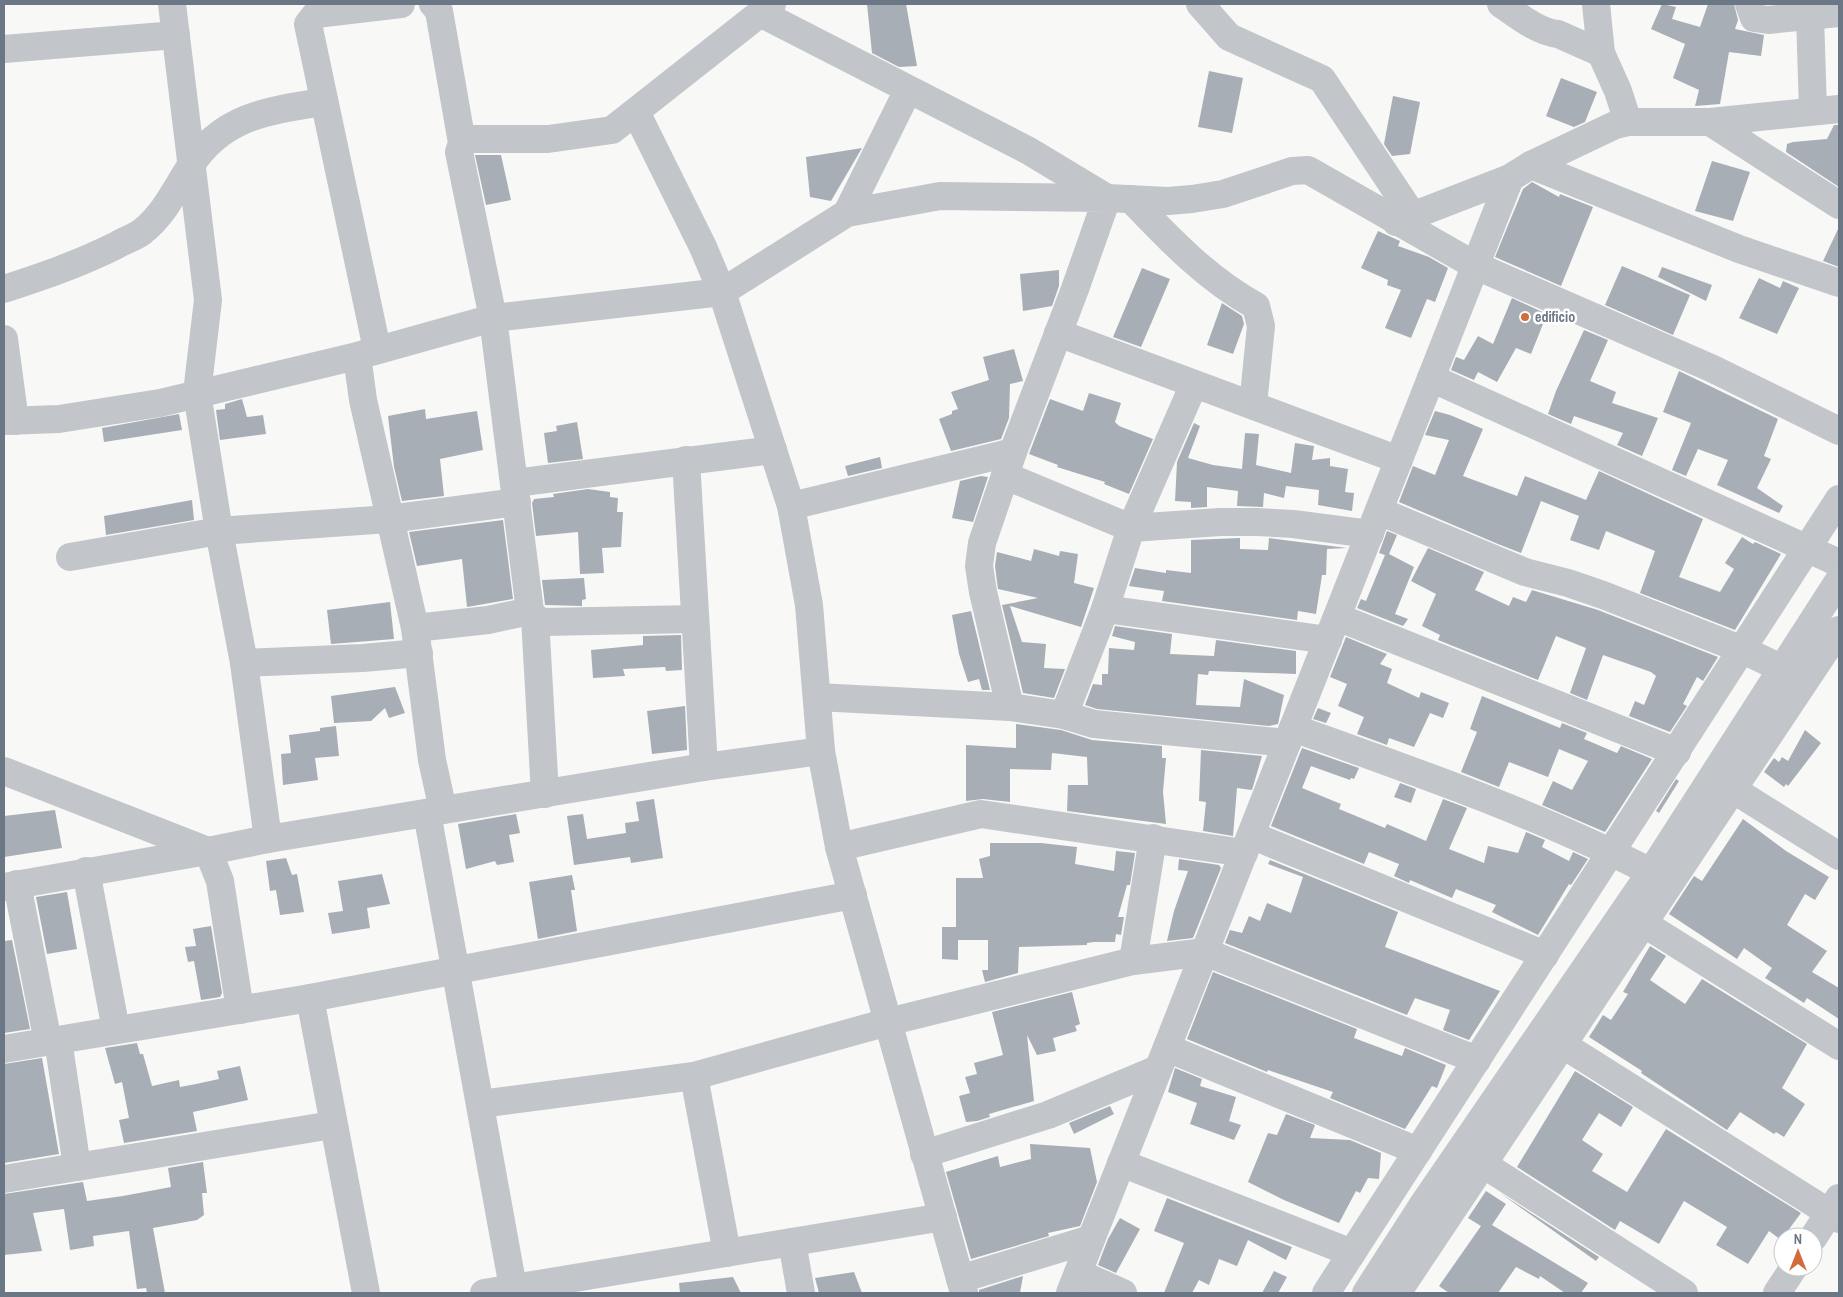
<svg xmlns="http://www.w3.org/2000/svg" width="1843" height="1297" font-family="'Archivo Narrow',sans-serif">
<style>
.building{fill:#a8aeb5}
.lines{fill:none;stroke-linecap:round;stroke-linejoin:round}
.minor{stroke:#c2c5c9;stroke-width:28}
.poi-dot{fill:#d26c3d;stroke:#fff;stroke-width:2}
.labels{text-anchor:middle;stroke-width:5;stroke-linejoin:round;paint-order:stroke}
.poi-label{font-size:14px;font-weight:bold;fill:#6b7784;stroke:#fff;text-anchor:start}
</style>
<rect width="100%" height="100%" fill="#f8f8f6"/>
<g class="building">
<path d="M 867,4 L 906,4 L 917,66 L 899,67 L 872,53 Z"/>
<path d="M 1662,4 L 1676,7 L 1672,19 L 1700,27 L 1708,4 L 1734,4 L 1738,20 L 1735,29 L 1764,35 L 1761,56 L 1729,52 L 1720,104 L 1695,106 L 1699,90 L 1673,78 L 1685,44 L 1651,29 Z"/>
<path d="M 1209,71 L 1243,78 L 1232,133 L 1198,127 Z"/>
<path d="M 1561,78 L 1597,92 L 1585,122 L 1574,127 L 1546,116 Z"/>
<path d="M 1393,96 L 1420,102 L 1410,154 L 1392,156 L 1384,144 Z"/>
<path d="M 1834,125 L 1839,125 L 1839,187 L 1786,152 L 1787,144 L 1793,142 L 1827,139 Z"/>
<path d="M 862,148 L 831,201 L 810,197 L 806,157 Z"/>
<path d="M 475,155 L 501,155 L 511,200 L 486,205 Z"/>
<path d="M 1712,161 L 1750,172 L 1733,221 L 1695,211 Z"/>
<path d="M 1532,182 L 1559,197 L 1560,194 L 1593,207 L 1561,286 L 1495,257 L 1523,189 Z"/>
<path d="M 1839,227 L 1839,267 L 1823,261 Z"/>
<path d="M 1378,231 L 1400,241 L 1398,246 L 1429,257 L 1448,268 L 1435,302 L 1427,299 L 1411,338 L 1385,328 L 1401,290 L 1387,285 L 1388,280 L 1361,268 Z"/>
<path d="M 1622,266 L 1690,295 L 1673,335 L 1605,305 Z"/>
<path d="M 1662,267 L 1712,285 L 1706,301 L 1658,277 Z"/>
<path d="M 1142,268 L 1170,279 L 1141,347 L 1113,337 Z"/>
<path d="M 1059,270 L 1059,286 L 1052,306 L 1023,311 L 1020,274 Z"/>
<path d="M 1759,278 L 1780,288 L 1783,281 L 1799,288 L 1777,334 L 1739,318 Z"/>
<path d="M 1512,298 L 1547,314 L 1531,354 L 1516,348 L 1497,382 L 1478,372 L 1474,380 L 1451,370 L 1456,357 L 1464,360 L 1478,336 L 1493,344 Z"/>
<path d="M 1222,303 L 1242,316 L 1244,324 L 1233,354 L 1207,345 Z"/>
<path d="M 1584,330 L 1608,340 L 1590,381 L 1616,392 L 1612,403 L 1658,418 L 1642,456 L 1617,445 L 1623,433 L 1574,416 L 1571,424 L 1548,414 L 1556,391 Z"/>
<path d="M 1014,349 L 1023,381 L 1010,384 L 1009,418 L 1001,439 L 951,451 L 939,419 L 952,414 L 952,411 L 958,409 L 951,392 L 989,380 L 983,357 Z"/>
<path d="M 1679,371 L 1778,419 L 1764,456 L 1771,459 L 1757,488 L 1783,506 L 1779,513 L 1717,485 L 1728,460 L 1698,449 L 1686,476 L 1672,470 L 1691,423 L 1663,412 Z"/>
<path d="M 1089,393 L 1121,403 L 1115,422 L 1119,426 L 1153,439 L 1129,494 L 1104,484 L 1105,482 L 1057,467 L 1058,465 L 1029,454 L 1050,399 L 1083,411 Z"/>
<path d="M 242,399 L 247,417 L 263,415 L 266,434 L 220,440 L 216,410 L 225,409 L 225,404 Z"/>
<path d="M 425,409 L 426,419 L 477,411 L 483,450 L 440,459 L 444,496 L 402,501 L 394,467 L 388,416 Z"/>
<path d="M 1435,411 L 1450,415 L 1483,429 L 1463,476 L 1517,496 L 1525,476 L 1586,500 L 1599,471 L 1703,519 L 1679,577 L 1720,592 L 1734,569 L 1725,563 L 1742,537 L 1753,544 L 1755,542 L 1781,554 L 1735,630 L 1640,593 L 1655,551 L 1606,531 L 1599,550 L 1570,540 L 1579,516 L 1541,501 L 1521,553 L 1498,544 L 1399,502 L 1413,466 L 1435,475 L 1449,440 L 1425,435 Z"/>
<path d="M 179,414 L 182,430 L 104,442 L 102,428 Z"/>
<path d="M 577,422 L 583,459 L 548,463 L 544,433 L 557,431 L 556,426 Z"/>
<path d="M 1194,423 L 1200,426 L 1188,458 L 1213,465 L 1242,469 L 1245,433 L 1259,434 L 1256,465 L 1291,473 L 1295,443 L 1314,446 L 1312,460 L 1330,458 L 1330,466 L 1348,469 L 1345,492 L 1354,493 L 1352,511 L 1318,505 L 1319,490 L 1286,486 L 1284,498 L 1264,493 L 1263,507 L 1237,506 L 1238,491 L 1207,487 L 1207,507 L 1191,508 L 1191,502 L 1175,501 L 1177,462 Z"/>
<path d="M 880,457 L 882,468 L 848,476 L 845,466 Z"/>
<path d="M 981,476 L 988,477 L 973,522 L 952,518 L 960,481 Z"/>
<path d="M 588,489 L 610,492 L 610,497 L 618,498 L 617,512 L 623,512 L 621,547 L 602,548 L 604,573 L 580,574 L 578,532 L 536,536 L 532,503 L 534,499 L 554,497 L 553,494 Z"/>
<path d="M 192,500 L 194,520 L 106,535 L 104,516 Z"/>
<path d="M 503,520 L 513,599 L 467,607 L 462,559 L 417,566 L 409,532 Z"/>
<path d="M 1387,531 L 1397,535 L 1389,554 L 1414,567 L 1395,614 L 1408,619 L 1403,626 L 1357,608 L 1361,599 L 1366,601 L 1385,555 L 1379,553 Z"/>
<path d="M 1240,538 L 1240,549 L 1268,550 L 1269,538 L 1347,548 L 1327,549 L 1326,575 L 1322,575 L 1316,614 L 1298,611 L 1297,620 L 1162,601 L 1164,591 L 1129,586 L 1135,568 L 1166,573 L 1166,570 L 1191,573 L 1191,540 Z"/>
<path d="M 1428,548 L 1484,572 L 1475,590 L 1509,606 L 1513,597 L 1526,602 L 1532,590 L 1598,610 L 1718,657 L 1703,681 L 1697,677 L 1683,704 L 1687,706 L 1670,732 L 1629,716 L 1635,701 L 1644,705 L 1656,676 L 1651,672 L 1603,655 L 1587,700 L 1570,693 L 1586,648 L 1556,636 L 1538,680 L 1438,640 L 1440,635 L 1422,626 L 1436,594 L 1411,581 Z"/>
<path d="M 1034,549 L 1059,556 L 1060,551 L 1078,554 L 1074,583 L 1094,588 L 1081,627 L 1010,606 L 1022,642 L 1046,644 L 1044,668 L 1065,669 L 1054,698 L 1023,693 L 1002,605 L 1038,598 L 998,589 L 995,566 L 997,552 L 1031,561 Z"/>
<path d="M 584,578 L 586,599 L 582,600 L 582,606 L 545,605 L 542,580 Z"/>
<path d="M 390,602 L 394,639 L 331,644 L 327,610 Z"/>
<path d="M 971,611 L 990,690 L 982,690 L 979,679 L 968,682 L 959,654 L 952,615 Z"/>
<path d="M 1115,626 L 1172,634 L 1170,654 L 1214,656 L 1216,640 L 1296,651 L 1296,674 L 1209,671 L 1208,675 L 1198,674 L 1196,705 L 1240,707 L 1244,679 L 1284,695 L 1278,724 L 1269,726 L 1097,709 L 1085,705 L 1093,684 L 1102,685 L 1102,674 L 1108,674 L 1109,648 L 1134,650 L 1135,642 L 1112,636 Z"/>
<path d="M 681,635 L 682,670 L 666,671 L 665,667 L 623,669 L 625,676 L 593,678 L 591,650 L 643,645 L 643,636 Z"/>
<path d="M 1346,637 L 1387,654 L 1380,664 L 1392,669 L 1387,683 L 1419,698 L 1421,692 L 1449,703 L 1443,718 L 1430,713 L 1414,747 L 1389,738 L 1387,745 L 1357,734 L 1364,717 L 1338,706 L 1347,684 L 1330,677 Z"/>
<path d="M 395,687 L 405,713 L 389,718 L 385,708 L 371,721 L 334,723 L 331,696 Z"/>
<path d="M 1482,696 L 1560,728 L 1562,723 L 1587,733 L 1584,739 L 1617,753 L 1621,746 L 1652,759 L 1605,832 L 1542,805 L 1553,781 L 1572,790 L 1588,761 L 1559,749 L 1548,777 L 1509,762 L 1499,787 L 1461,772 L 1477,732 L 1470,729 Z"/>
<path d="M 685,706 L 687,750 L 652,754 L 647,711 Z"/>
<path d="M 1318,708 L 1331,713 L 1326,723 L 1313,719 Z"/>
<path d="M 1016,724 L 1061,730 L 1092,740 L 1162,746 L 1162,758 L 1166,758 L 1163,792 L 1166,824 L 1067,811 L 1068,785 L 1088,785 L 1087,757 L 1052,753 L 1051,770 L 1010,769 L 1010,802 L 983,799 L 966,801 L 966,745 L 1016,748 Z"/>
<path d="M 336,726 L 339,756 L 315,758 L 318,780 L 283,785 L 281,754 L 291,753 L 289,735 L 320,731 L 320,728 Z"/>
<path d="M 1805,730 L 1821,743 L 1788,786 L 1786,784 L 1784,787 L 1764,772 L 1774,758 L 1779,762 L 1782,757 L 1788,761 Z"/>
<path d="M 1302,748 L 1359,768 L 1354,779 L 1351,778 L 1350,780 L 1311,766 L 1302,788 L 1341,804 L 1339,809 L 1385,828 L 1387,824 L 1426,841 L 1443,799 L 1467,808 L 1449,849 L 1484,863 L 1488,846 L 1518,853 L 1526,832 L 1545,840 L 1542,847 L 1569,861 L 1573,852 L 1588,859 L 1571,885 L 1569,884 L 1538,935 L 1492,912 L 1496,905 L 1456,889 L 1452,898 L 1410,880 L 1409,883 L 1394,876 L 1399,864 L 1369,852 L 1364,864 L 1271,826 Z"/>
<path d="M 1201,750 L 1262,756 L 1252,790 L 1237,788 L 1233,836 L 1203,831 L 1206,802 L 1199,801 Z"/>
<path d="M 1676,779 L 1679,781 L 1659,813 L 1656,811 Z"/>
<path d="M 1400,783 L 1416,789 L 1411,803 L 1394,797 Z"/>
<path d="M 654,799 L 663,858 L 631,863 L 630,857 L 574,865 L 567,816 L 583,814 L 587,839 L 626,833 L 625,823 L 639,821 L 636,802 Z"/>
<path d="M 55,810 L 62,848 L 4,857 L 4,816 Z"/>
<path d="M 516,814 L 520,833 L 509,835 L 514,862 L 497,865 L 495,861 L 466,869 L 458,824 Z"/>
<path d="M 1743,819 L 1786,851 L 1829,877 L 1815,900 L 1805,894 L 1787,925 L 1827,951 L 1812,972 L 1839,988 L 1839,1019 L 1807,998 L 1804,1003 L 1765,978 L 1772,968 L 1744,948 L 1737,959 L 1669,914 L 1694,876 L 1702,881 Z"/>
<path d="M 990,843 L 1041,843 L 1077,847 L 1075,864 L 1114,871 L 1116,851 L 1135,853 L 1130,885 L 1127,885 L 1118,917 L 1124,917 L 1121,935 L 1116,934 L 1115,942 L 1094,942 L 1087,943 L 1087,945 L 1019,947 L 1018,973 L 985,982 L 982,970 L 988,970 L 988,940 L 958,940 L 958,960 L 942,959 L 942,927 L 956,927 L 956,878 L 983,878 L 979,859 L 990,856 Z"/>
<path d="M 286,858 L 292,875 L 297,874 L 304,912 L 280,915 L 276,890 L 270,891 L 266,861 Z"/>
<path d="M 1179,859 L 1219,865 L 1221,868 L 1193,938 L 1167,941 L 1174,911 L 1188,871 L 1178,870 Z"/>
<path d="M 1270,860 L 1398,912 L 1385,947 L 1500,991 L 1469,1040 L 1443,1030 L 1450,1010 L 1415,998 L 1407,1015 L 1225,943 L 1230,930 L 1242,933 L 1249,916 L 1260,921 L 1267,903 L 1291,913 L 1303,877 L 1268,864 Z"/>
<path d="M 382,874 L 390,904 L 367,908 L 370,928 L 332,934 L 328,913 L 343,911 L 338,881 Z"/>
<path d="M 572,875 L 575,890 L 571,890 L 577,931 L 538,939 L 529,882 Z"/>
<path d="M 67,892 L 77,949 L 47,954 L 36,897 Z"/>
<path d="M 211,926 L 222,993 L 220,997 L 201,1000 L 194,961 L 188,962 L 185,947 L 196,946 L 193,929 Z"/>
<path d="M 12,940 L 30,1029 L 4,1033 L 4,941 Z"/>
<path d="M 1650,946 L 1666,956 L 1650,980 L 1685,1004 L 1702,979 L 1807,1044 L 1782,1088 L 1805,1104 L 1784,1137 L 1776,1132 L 1774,1134 L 1740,1112 L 1727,1130 L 1641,1073 L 1642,1071 L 1589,1037 L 1603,1015 L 1611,1020 L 1628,994 L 1623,992 Z"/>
<path d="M 1213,972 L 1357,1029 L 1354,1038 L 1402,1056 L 1405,1048 L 1446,1065 L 1437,1088 L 1432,1086 L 1405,1129 L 1330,1098 L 1333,1092 L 1268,1070 L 1267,1072 L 1187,1039 Z"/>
<path d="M 1072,992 L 1080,1024 L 1075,1026 L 1077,1031 L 1053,1038 L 1056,1051 L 1037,1055 L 1027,1035 L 1034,1101 L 989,1114 L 990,1117 L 977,1121 L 966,1122 L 959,1096 L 970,1093 L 965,1077 L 977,1074 L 974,1063 L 1003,1055 L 992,1012 Z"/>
<path d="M 137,1043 L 140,1054 L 143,1054 L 152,1086 L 179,1080 L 180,1087 L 196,1084 L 219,1079 L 217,1071 L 240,1066 L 248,1100 L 193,1112 L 197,1131 L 124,1143 L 119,1120 L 129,1118 L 122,1082 L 115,1084 L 105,1048 Z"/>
<path d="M 42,1058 L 59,1154 L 4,1163 L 4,1064 Z"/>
<path d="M 1175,1068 L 1202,1079 L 1200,1086 L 1236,1097 L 1229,1121 L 1241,1125 L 1234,1140 L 1190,1124 L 1197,1103 L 1168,1092 Z"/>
<path d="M 1575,1071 L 1633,1107 L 1621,1127 L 1599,1113 L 1582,1140 L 1603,1154 L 1592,1171 L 1627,1192 L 1666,1129 L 1801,1213 L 1781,1240 L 1769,1231 L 1748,1264 L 1716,1245 L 1727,1227 L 1684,1201 L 1659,1244 L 1620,1221 L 1615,1230 L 1517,1167 Z"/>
<path d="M 1110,1106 L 1114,1114 L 1074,1134 L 1069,1123 Z"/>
<path d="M 1286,1114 L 1315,1125 L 1310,1138 L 1350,1140 L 1381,1153 L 1379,1179 L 1368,1178 L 1360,1193 L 1356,1191 L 1339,1223 L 1284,1200 L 1248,1182 L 1268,1133 L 1277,1135 Z"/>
<path d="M 1030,1144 L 1090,1148 L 1097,1182 L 1080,1226 L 1048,1233 L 1049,1236 L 971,1259 L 946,1172 L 998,1156 L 1000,1167 L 1031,1159 Z"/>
<path d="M 203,1162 L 207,1193 L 202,1193 L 204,1215 L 197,1220 L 153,1228 L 165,1293 L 147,1293 L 146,1288 L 137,1289 L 129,1231 L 93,1236 L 94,1246 L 70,1250 L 64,1209 L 33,1213 L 42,1251 L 4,1255 L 4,1194 L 83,1182 L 87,1201 L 123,1196 L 171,1187 L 168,1168 Z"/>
<path d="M 1486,1191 L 1506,1204 L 1492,1225 L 1588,1283 L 1581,1293 L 1565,1293 L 1540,1276 L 1539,1279 L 1516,1267 L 1498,1293 L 1449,1293 L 1439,1286 L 1481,1226 L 1468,1218 Z"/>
<path d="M 1500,1193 L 1599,1257 L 1596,1261 Z"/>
<path d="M 1167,1198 L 1292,1247 L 1286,1260 L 1248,1240 L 1237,1266 L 1219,1259 L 1209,1285 L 1199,1280 L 1192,1293 L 1164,1293 L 1184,1243 L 1154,1231 Z"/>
<path d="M 1120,1218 L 1140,1229 L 1116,1273 L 1098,1265 L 1108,1239 Z"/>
<path d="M 1274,1271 L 1287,1277 L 1278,1293 L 1262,1293 Z"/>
<path d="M 854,1272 L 862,1293 L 819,1293 L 815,1278 Z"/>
<path d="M 1023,1276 L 1020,1293 L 979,1293 L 979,1290 Z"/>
<path d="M 733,1277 L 741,1293 L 680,1293 L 679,1283 Z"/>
</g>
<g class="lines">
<g class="minor">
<path d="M 172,4 L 208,300 L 197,393 L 219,531 L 244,663 L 268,839 L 208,851 L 220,881 L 240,1010"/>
<path d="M 1200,4 L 1229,37 L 1322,79 L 1413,216"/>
<path d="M 1501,4 C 1517,15 1538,32 1558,34 L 1601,53"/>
<path d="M 1749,4 L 1754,18 L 1768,20 L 1839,13"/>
<path d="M 762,14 L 1029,151 L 1107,198 L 1168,201 L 1192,199 L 1223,194 L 1292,171 L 1308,170 L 1476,266 L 1711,368 L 1839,431"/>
<path d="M 1810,16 L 1813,110"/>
<path d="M 4,49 L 176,35"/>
<path d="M 636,112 L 703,247 L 722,292 L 791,506 L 809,605 L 821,751 L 839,847 L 964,1293"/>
<path d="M 1628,122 L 1710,122 L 1839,109"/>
<path d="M 1710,122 L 1839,205"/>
<path d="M 462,143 L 472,139 L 548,139 L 612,130 L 772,4"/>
<path d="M 1531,165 L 1739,249 L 1839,283"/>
<path d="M 1131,199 C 1169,239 1207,279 1256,306 L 1261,326 L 1253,405"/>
<path d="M 847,213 L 908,90"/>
<path d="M 1396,222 L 1510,178 L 1531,165 L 1615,125 L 1628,122 L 1618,91 L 1601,53 L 1596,4"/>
<path d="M 4,289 C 44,276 79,264 117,245 C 125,240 136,237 143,231 C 165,213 175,190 190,167 C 221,116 270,110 324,102"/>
<path d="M 1058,333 L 1399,460"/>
<path d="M 4,339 L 15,421"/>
<path d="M 377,349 L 308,24 L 316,14 L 401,4"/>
<path d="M 357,356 L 363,400 L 415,628 L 432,760 L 443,810"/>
<path d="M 1431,378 L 1839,563"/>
<path d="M 4,421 L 59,419 L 160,403 L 357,356 L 493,318 L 459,152 L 462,143 L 439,11 L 433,4"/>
<path d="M 686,460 L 704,767"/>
<path d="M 1006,476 L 1131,528 L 1220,522 L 1257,522 L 1293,524 L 1370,534"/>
<path d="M 515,483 L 773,450"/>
<path d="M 791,506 L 1013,452"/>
<path d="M 1379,511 L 1525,572 L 1568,583 L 1603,595 L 1743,650 L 1783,669"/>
<path d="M 70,557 L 219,531 L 389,519 L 517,502"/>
<path d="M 1105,609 L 1328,640"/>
<path d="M 1337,617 L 1677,752"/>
<path d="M 535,618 L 545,794"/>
<path d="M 695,619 L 543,622 L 535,618 L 530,611 L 493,318 L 722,292 L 847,213 L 940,196 L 1107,198 L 1075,289 L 1013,452 L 982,543 L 979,566 L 983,592 L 1010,707"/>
<path d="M 415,628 L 488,620 L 530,611"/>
<path d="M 244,663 L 363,658 L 419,653"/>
<path d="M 817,697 L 1010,707 L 1064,715 L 1094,724 L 1287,743"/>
<path d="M 1064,715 L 1105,609 L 1131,528 L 1194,384"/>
<path d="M 1293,728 C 1414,771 1537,814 1651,872"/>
<path d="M 4,771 L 208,851"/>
<path d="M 1718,780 L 1839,856"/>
<path d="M 427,813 L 514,1293"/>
<path d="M 1251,835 L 1545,955"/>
<path d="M 268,839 L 704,767 L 821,751"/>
<path d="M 839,847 L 981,814 L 1244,853"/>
<path d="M 86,871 L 116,1030"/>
<path d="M 17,884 L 48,1042"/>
<path d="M 4,887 L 207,851"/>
<path d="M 1627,916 L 1643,923 L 1839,1046"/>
<path d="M 1133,961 L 1153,838"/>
<path d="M 310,998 L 366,1293"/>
<path d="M 1549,1036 L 1839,1219"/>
<path d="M 58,1040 L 77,1167"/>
<path d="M 1167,1048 L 1418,1151"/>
<path d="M 4,1049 L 310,998 L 853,895"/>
<path d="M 694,1076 L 727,1253"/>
<path d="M 480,1104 L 694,1076 L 888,1022 L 1133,961 L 1205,952 L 1477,1060"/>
<path d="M 924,1154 L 1048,1115 L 1158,1069"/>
<path d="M 1121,1163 L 1352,1253"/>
<path d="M 1483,1164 L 1684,1293"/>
<path d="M 4,1179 L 332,1125"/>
<path d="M 1813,1238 L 1839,1198"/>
<path d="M 792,1242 L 801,1293"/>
<path d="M 1078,1273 L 1123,1293"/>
<path d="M 960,1279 L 1091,1239"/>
<path d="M 484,1293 L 943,1217"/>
<path d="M 1070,1293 L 1510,178"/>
<path d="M 1326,1293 L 1839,499"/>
<path d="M 1366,1293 L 1422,1206 L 1651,872 L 1839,580"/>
<path d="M 1397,1293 L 1839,630"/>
<path d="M 1777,1293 L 1794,1267"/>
</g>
</g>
<circle class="poi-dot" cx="1525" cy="317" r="5"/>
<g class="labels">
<g class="poi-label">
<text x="1535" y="322">edificio</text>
</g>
</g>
<rect width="1843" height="1297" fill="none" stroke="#6b7784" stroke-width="10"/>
<g transform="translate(1798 1252)"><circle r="24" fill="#ffffff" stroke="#c4c9ce"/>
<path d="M0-4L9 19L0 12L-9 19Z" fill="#d26c3d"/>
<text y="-8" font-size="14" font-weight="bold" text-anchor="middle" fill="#6b7784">N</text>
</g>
</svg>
